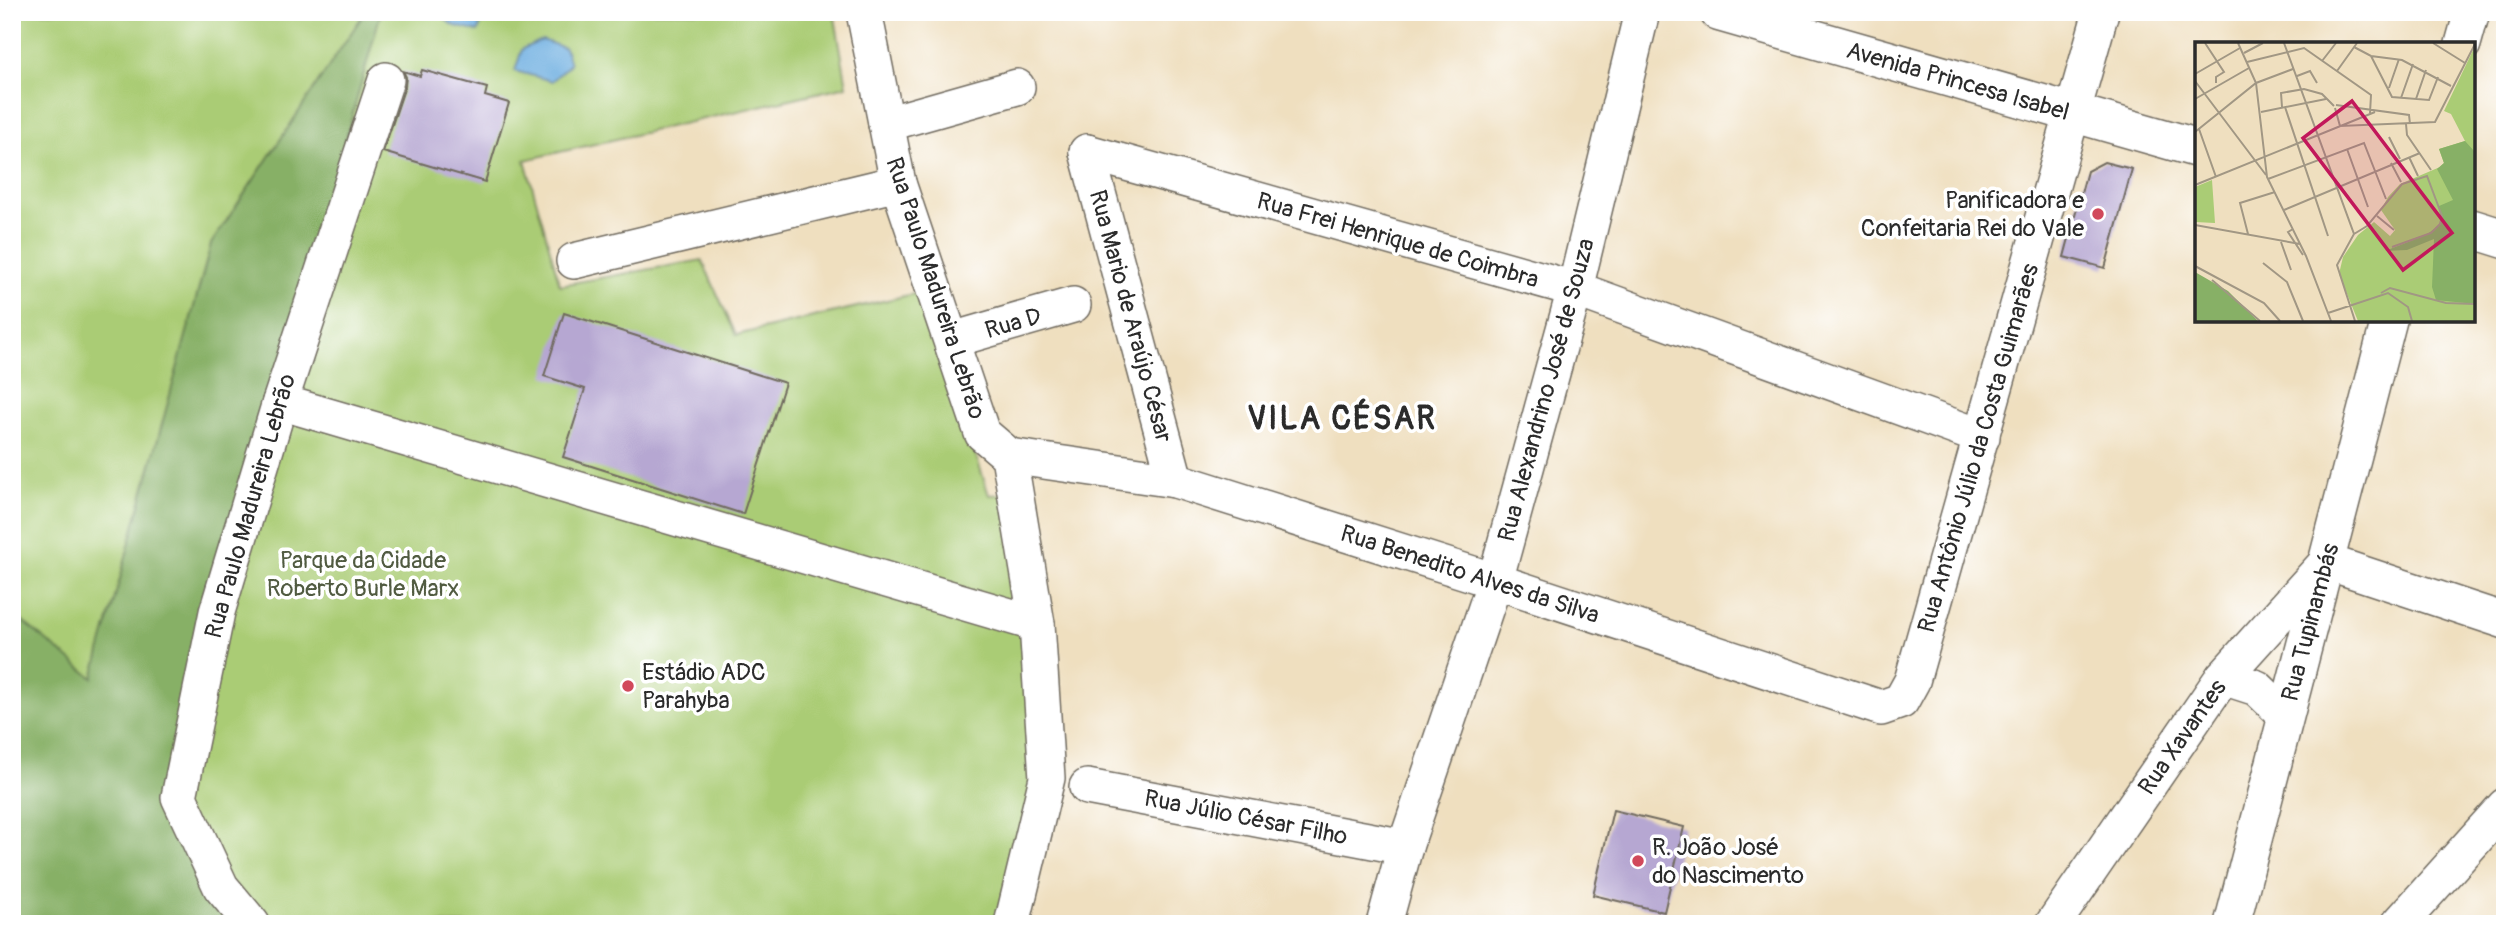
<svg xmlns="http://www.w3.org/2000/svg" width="2517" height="936" font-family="Pangolin,sans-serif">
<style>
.green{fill:#aacc75;stroke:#6a7c50;stroke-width:2}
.forest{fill:#87b066;stroke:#596e48;stroke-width:2}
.water{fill:#6cade0;stroke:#4c6c86;stroke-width:2}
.building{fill:#b6a7d2}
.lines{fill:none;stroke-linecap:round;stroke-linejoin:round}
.minor-casing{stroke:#706a5f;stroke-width:38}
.major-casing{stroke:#706a5f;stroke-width:41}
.minor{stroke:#fff;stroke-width:35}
.major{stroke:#fff;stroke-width:38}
.poi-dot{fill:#d1495b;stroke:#fff;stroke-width:2.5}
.labels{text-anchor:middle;stroke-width:7;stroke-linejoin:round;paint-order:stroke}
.street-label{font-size:24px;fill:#2b2b2b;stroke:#fff}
.poi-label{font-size:24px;fill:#2b2b2b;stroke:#fff;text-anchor:start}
.park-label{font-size:24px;fill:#515b41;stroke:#fff}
.district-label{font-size:32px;font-weight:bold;letter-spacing:2px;fill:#2b2b2b;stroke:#fff}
.inset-road{fill:none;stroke:#a19784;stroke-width:2}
.view{fill:#c2185b;fill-opacity:0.15;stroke:#c2185b;stroke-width:3.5}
.inset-edge{fill:none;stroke:#2b2b2b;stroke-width:3.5}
</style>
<rect width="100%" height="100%" fill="#fff"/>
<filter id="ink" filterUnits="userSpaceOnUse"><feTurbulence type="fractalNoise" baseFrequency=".0143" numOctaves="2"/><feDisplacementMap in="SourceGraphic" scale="14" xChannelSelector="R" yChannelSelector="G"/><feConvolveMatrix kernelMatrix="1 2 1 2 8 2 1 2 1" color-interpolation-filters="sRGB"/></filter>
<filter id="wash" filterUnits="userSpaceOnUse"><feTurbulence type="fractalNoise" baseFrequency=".00686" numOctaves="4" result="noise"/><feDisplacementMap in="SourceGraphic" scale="28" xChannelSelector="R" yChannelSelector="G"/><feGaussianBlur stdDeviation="1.57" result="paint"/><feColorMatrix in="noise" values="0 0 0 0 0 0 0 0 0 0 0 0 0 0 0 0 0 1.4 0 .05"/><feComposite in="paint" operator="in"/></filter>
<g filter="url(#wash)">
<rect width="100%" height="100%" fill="#efdfbf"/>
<path class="green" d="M 12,12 L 834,12 L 847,86 L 525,160 L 560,285 L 702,260 L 736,335 L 922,292 L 989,495 L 1030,493 L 1054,635 L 1065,753 L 1011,924 L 12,924 Z"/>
<path class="forest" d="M 365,12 L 381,12 L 214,613 L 178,799 L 248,924 L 12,924 L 12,613 L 93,678 L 211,244 Z"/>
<g class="water">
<path d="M 484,12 L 478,32 L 452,25 L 439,13 Z"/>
<path d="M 542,40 L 565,48 L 570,64 L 552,81 L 515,71 L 522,49 Z"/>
</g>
<g id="blocks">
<g class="building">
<path d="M 422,70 L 487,88 L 485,96 L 509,103 L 485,182 L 383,152 L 405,86 L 406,77 L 403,71 L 420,76 Z"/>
<path d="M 2104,162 L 2132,169 L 2105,268 L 2064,257 L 2087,171 Z"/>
<path d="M 564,313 L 785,383 L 743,514 L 563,457 L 585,389 L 544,376 Z"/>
<path d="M 1613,810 L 1684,827 L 1664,912 L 1593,895 Z"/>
</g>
</g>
</g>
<g filter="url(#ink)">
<use href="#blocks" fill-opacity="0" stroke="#706a5f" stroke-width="2"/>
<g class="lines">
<g class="minor-casing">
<g id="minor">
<path d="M 864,12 L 898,183 L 982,433 L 1009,456 L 1037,624 L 1047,778 L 1012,924"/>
<path d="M 2463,44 L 2472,12"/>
<path d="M 886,124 L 1017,87"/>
<path d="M 1087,152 L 1575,289 L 1982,437"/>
<path d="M 1087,152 L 1175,480"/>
<path d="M 574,261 L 898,183"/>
<path d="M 952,340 L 1073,305"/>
<path d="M 280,402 L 1037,624"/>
<path d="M 1009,456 L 1175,480 L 1495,581 L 1881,708 L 1901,701 L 1912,681 L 2101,12"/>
<path d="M 2223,677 L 2257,688 L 2285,715"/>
<path d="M 1087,787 L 1405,847"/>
<path d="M 252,924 L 221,887 L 179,797 L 217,612 L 280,402 L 386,80"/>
<path d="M 1384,924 L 1405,847 L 1495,581 L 1575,289 L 1642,12"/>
<path d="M 2053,924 L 2223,677 L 2327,562 L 2505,621"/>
<path d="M 2232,924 L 2389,320"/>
<path d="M 2399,924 L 2505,806"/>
</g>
</g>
<g class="major-casing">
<g id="major">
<path d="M 1719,12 L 2197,148"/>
<path d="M 2473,229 L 2505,239"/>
</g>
</g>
<use href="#minor" class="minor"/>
<use href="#major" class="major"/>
</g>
</g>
<g class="poi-dot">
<circle cx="2098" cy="214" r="7"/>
<circle cx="628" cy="686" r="7"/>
<circle cx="1638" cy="861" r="7"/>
</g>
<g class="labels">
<g class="street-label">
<text transform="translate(1958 81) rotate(16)" y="8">Avenida Princesa Isabel</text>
<text transform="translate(1398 240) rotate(16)" y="8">Rua Frei Henrique de Coimbra</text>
<text transform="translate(936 288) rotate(72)" y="8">Rua Paulo Madureira Lebrão</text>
<text transform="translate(1131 316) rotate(75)" y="8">Rua Mario de Araújo César</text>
<text transform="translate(1013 323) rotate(-16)" y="8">Rua D</text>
<text transform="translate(1546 390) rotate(-75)" y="8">Rua Alexandrino José de Souza</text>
<text transform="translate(1978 448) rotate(-74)" y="8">Rua Antônio Júlio da Costa Guimarães</text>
<text transform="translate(250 506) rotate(-74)" y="8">Rua Paulo Madureira Lebrão</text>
<text transform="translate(1470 574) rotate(18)" y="8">Rua Benedito Alves da Silva</text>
<text transform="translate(2310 622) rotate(-75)" y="8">Rua Tupinambás</text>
<text transform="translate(2182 737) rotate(-55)" y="8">Rua Xavantes</text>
<text transform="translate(1246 817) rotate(11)" y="8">Rua Júlio César Filho</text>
</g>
<g class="poi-label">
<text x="2084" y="208" text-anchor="end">Panificadora e<tspan x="2084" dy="28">Confeitaria Rei do Vale</tspan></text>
<text x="642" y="680">Estádio ADC<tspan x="642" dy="28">Parahyba</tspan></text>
<text x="1652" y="855">R. João José<tspan x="1652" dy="28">do Nascimento</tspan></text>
</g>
<g class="park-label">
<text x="363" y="568">Parque da Cidade<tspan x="363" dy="28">Roberto Burle Marx</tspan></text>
</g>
<g class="district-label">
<text x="1342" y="429">VILA CÉSAR</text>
</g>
</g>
<g transform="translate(2195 42)">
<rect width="280" height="280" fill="#efdfbf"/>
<path d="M 280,4 L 280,279 L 163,279 L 144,232 L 148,215 L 163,193 L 179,180 L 195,194 L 200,188 L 186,168 L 193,155 L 205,142 L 245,125 L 249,121 L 244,107 L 270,99 L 256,72 L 249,69 ZM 17,138 L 20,181 L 0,180 L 0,145 Z" fill="#aacc75"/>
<path d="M 270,99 L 280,110 L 280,262 L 241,258 L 237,245 L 239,197 L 212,208 L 190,209 L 231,193 L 246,182 L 244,164 L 258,158 L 242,127 L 249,121 L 244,107 ZM 0,230 L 33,249 L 63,279 L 0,279 Z" fill="#87b066"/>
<path class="inset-road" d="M 10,1 L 29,30 L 21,35 L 21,41M 43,1 L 61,41 L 72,135 L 111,214 L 136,279M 89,1 L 159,192 L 142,223 L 160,279M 238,1 L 270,21M 159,5 L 176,14 L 207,18 L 256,44M 49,11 L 68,1M 176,14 L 197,55 L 234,58 L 243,35M 127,19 L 141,1M 52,20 L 109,6 L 176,53 L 175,71M 142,29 L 162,1M 0,32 L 45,6M 102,34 L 115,29 L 122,41M 0,39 L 71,133M 194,46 L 204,17M 206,56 L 218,22M 0,57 L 54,26M 221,57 L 231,28M 141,63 L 214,73 L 215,82M 87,65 L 86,51 L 109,47 L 127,52 L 139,64M 90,65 L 133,194M 140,66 L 145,84 L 240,80 L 280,2M 66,70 L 131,57M 211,82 L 212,93 L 236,128M 4,87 L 21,135M 0,90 L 61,41 L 98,27M 194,95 L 205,117M 152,107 L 173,165M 214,115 L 223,134M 196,121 L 206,140M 73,137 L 169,101 L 191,157M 0,143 L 180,70M 89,168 L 225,111M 182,174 L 199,188M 0,183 L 105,202M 98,187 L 93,190 L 108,213M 53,192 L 45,161 L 80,150M 159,192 L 172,184 L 207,142 L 232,134 L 247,174 L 245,182 L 236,191 L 197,205M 86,200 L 96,228M 68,221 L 92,240 L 108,279M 0,224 L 69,261 L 85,279M 17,238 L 65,279M 186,251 L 195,246 L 251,261 L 280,262M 133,271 L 193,251 L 213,265 L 217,279"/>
<path class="view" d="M 157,59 L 257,191 L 208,228 L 108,96 Z"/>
<rect width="280" height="280" class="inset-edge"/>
</g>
<rect width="2517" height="936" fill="none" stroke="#fff" stroke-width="42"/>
</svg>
